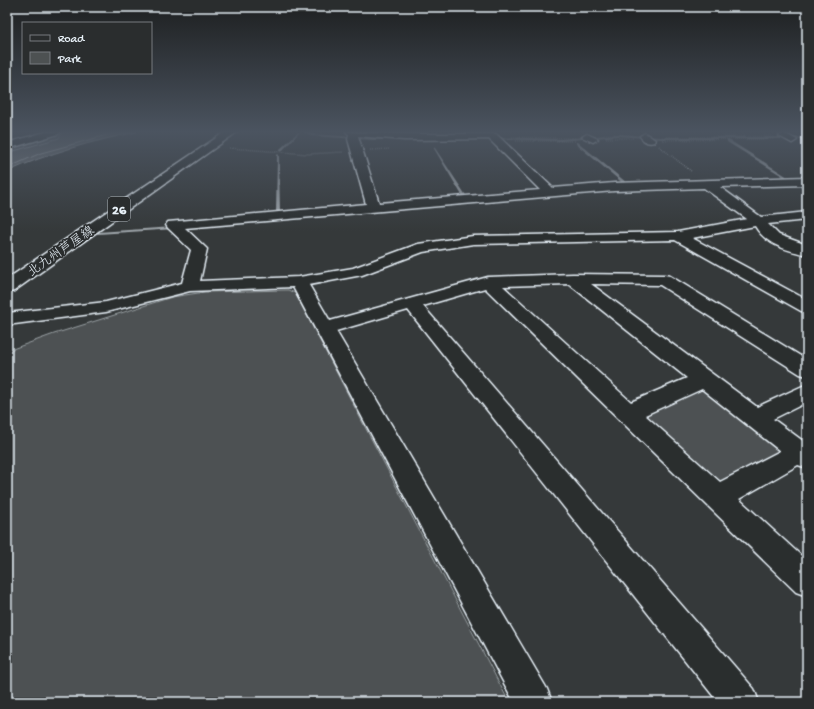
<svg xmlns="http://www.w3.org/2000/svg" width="814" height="709" font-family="'Gochi Hand','Klee One',sans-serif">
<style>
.green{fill:#4d5152;stroke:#9aa1a5}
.water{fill:#707579;stroke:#a0a7ac}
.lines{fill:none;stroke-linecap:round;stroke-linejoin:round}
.shore{stroke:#b8bfc5;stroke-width:1}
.stream{fill:#a0a7ac;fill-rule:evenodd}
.street-casing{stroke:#e8f1f8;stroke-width:3}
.primary-casing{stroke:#e8f1f8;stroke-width:3}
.path{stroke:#e8f1f8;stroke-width:1.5;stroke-dasharray:0.5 1.5;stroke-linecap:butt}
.street{fill:#2a2d2e;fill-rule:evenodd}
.primary{fill:#2a2d2e;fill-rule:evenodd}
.labels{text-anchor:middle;stroke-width:3.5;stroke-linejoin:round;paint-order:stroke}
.far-street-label{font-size:13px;fill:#e8f1f8;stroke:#2a2d2e}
.shield{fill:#2a2d2e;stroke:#afb6bb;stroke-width:1}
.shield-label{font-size:14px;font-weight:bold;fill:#e8f1f8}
</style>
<rect width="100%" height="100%" fill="#35393a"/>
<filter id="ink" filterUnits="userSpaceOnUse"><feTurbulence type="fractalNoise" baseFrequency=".025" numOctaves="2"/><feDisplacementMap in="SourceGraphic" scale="8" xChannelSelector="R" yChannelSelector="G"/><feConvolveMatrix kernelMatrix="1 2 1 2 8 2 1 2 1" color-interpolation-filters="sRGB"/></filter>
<g filter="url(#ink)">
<g class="green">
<path d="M 288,290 L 295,293 L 509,702 L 7,702 L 7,351 L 54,334 L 172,297 L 205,292 Z"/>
<path d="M 704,385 L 789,450 L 719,488 L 637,414 Z"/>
</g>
<path class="water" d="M 65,132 L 137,132 C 93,141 48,153 7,172 L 7,149 Z"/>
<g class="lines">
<g class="shore">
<path d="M 7,153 L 59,138 L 62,132"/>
<path d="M 7,168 L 41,153 L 118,132"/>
</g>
<g class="stream">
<path d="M 298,132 L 300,132 L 282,151 L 280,151 L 280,149 Z"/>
<path d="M 304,132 L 307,132 L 312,134 L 373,138 L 397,138 L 398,139 L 397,140 L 373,140 L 312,136 Z"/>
<path d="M 618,134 L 661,137 L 807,137 L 807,139 L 661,139 L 618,136 L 560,141 L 494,139 L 493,138 L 494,137 L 560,139 Z"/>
<path d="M 727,140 L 729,140 L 791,179 L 789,180 L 727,142 Z"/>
<path d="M 576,142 L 578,142 L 627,183 L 627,185 L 625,185 L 576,144 Z"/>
<path d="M 433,147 L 435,148 L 467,197 L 466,198 L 463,197 Z"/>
<path d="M 278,154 L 279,155 L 280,214 L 278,215 L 276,214 L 277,155 Z"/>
<path d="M 174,227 L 176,228 L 175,229 L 98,234 L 96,233 L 98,232 Z"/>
</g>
<g class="street-casing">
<g id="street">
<path d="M 45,132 L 60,132 L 58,134 L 7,149 L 7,143 Z"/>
<path d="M 346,132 L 422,134 L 496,134 L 553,188 L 614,183 L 807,177 L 807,185 L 720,187 L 761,217 L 807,212 L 807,220 L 768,224 L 779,235 L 807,245 L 807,255 C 787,250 766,245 755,226 L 692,238 L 807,300 L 807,312 L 801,311 L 675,240 L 473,244 L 423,252 L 362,275 L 309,285 L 330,321 L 488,277 L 573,274 L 664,275 L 670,276 L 807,360 L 807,376 L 800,374 L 660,285 L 591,284 L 757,407 L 807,384 L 807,402 L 773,419 L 807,444 L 807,468 L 798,465 L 739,499 L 807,561 L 807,596 L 796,592 L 485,288 L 423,306 L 754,689 L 759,702 L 718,702 L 408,310 L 336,331 L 547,689 L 552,702 L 514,702 L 293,287 L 190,291 L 106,312 L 7,325 L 7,313 L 106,302 L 182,283 L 191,250 L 168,228 L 166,225 L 168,222 L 366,204 L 348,139 L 349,134 ZM 358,136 L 404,140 L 489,139 L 540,190 L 379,203 ZM 704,188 L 747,219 L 678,232 L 473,236 L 418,244 L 353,268 L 299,277 L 200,281 L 207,249 L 185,228 L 614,191 ZM 569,284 L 687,378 L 631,402 L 503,286 ZM 702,389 L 780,451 L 720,482 L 645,415 Z"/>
<path d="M 645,133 L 655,140 L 654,142 C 648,144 643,141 640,136 Z"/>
<path d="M 784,133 L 797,140 L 792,143 L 779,136 Z"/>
<path d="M 587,134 L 598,139 L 593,142 L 582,137 Z"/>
</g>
</g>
<g class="primary-casing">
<path id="primary" d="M 225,132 L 237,132 L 14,291 L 7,293 L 7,279 Z"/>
</g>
<g class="path">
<path d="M 604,134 L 633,135"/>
<path d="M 512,137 L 575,138"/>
<path d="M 662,137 L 773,136"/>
<path d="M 606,138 L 633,138"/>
<path d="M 662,140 L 773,139"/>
<path d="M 516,141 L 575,141"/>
<path d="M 659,146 L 691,171"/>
<path d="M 229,148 L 308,154 L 343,152"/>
<path d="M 370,150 L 389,149"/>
</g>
<use href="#street" class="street"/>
<use href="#primary" class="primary"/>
</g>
</g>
<linearGradient id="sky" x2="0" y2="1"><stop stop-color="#1d1f20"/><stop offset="0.57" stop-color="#4b5460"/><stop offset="1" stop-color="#4b5460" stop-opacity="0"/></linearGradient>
<rect width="814" height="231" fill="url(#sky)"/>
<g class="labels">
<g class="far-street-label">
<text transform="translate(60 250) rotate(-35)" y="5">北九州芦屋線</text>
</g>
<rect class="shield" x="108" y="197" width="22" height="24" rx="3"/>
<g class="shield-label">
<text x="119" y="214">26</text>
</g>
</g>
<rect width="814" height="709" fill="none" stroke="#2a2d2e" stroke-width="24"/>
<rect x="12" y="12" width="790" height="685" fill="none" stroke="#e8f1f8" stroke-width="1.5" filter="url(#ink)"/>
<rect x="22" y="22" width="130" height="52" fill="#2a2d2e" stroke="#767b7f"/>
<rect x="30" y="35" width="20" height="6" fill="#2a2d2e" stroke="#767b7f"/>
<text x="58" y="42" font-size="12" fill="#e8f1f8">Road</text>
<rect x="30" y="52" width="20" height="12" fill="#4d5152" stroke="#767b7f"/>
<text x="58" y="62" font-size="12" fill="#e8f1f8">Park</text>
</svg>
